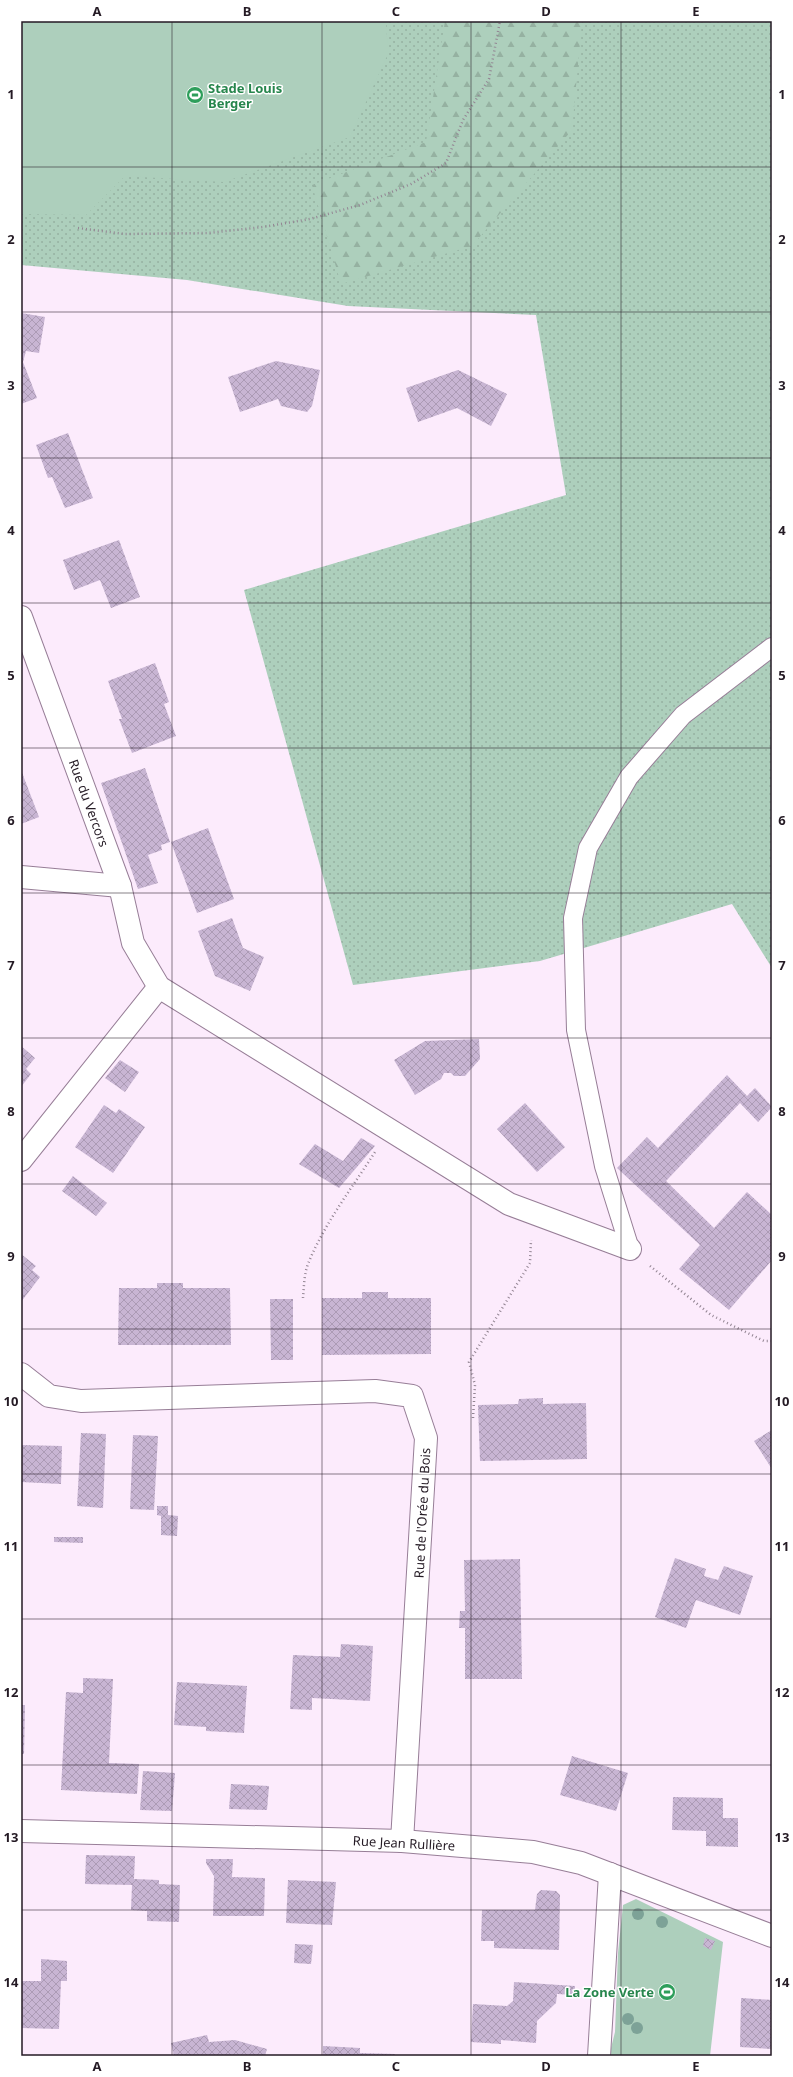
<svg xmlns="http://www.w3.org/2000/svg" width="793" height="2077" font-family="'Noto Sans',sans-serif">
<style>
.grass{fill:url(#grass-dots)}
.forest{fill:url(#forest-firs)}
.pitch{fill:#adcfbc}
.building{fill:url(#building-cross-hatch)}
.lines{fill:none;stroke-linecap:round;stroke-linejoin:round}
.service-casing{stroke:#977e97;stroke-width:20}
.minor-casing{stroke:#977e97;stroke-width:24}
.path{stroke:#938593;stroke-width:2.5;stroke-dasharray:1 3;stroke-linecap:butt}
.service{stroke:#fff;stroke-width:18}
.minor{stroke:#fff;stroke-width:22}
.tree{fill:#7da297}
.grid{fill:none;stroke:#241a24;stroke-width:1;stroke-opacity:0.55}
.labels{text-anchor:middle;stroke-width:3;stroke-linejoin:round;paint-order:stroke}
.leisure-label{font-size:13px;font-weight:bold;fill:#27864d;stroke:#fff;text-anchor:start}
.street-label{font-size:13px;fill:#241a24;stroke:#fff}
.neatline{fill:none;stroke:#241a24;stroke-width:1.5}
.grid-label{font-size:13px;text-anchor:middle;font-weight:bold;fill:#241a24}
</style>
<defs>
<pattern id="grass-dots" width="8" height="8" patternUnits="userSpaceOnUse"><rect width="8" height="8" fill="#adcfbc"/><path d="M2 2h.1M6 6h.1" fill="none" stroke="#95b1a1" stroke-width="1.8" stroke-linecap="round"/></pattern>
<pattern id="forest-firs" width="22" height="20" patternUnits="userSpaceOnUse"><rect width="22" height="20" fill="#adcfbc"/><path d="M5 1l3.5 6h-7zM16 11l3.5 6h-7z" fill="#95b1a1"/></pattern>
<pattern id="building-cross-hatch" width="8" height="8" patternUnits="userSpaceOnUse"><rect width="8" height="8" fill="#c8b5d3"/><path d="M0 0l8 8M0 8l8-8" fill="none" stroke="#ac9bb5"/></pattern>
</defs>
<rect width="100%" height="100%" fill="#fcebfc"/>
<path class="grass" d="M 21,21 L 772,21 L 772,968 L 732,904 L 540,961 L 353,985 L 244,590 L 566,495 L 536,315 L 348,306 L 187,280 L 21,265 Z"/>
<path class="forest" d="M 445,21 L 582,21 L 572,130 L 472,246 L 341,284 L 312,185 L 426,142 Z"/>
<g class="pitch">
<path d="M 21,21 L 386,21 L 388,54 L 350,137 L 224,182 L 125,176 L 86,215 L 21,214 Z"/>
<path d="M 636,1899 L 723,1942 L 710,2056 L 609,2056 L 615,2032 L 618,1953 L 623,1905 Z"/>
</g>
<g class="building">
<path d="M 21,313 L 45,317 L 39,353 L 26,351 L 23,362 L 37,398 L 21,404 Z"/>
<path d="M 276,361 L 320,370 L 312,406 L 307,412 L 281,406 L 278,399 L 240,412 L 228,377 Z"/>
<path d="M 458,370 L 507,394 L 491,426 L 457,408 L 418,422 L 406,388 Z"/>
<path d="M 68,433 L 93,498 L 65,508 L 52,477 L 48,478 L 36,445 Z"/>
<path d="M 119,540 L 140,597 L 111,608 L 100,580 L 74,590 L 63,560 Z"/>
<path d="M 155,663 L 169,702 L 164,704 L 176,736 L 132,753 L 119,719 L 122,719 L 108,681 Z"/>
<path d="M 145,768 L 170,842 L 161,845 L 162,850 L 148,855 L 158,883 L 138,889 L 101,783 Z"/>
<path d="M 21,770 L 39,817 L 21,824 Z"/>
<path d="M 208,828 L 234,899 L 197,913 L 171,842 Z"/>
<path d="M 232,918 L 243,948 L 264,957 L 250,991 L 215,976 L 198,931 Z"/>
<path d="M 479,1039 L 480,1059 L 465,1076 L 454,1076 L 451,1073 L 444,1073 L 441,1079 L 415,1095 L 394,1060 L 425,1041 Z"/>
<path d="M 21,1046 L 35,1058 L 26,1069 L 31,1074 L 21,1087 Z"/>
<path d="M 120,1060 L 139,1072 L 125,1092 L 105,1078 Z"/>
<path d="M 727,1075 L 747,1096 L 755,1088 L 772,1107 L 758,1122 L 740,1103 L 666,1181 L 714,1228 L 747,1192 L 772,1215 L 772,1260 L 729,1310 L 679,1269 L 700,1245 L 617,1168 L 647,1137 L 658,1148 Z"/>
<path d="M 525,1103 L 565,1147 L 537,1172 L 497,1129 Z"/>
<path d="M 104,1105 L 116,1113 L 119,1109 L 145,1127 L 113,1173 L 75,1147 Z"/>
<path d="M 361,1138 L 375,1146 L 339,1188 L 299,1164 L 315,1144 L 343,1161 Z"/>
<path d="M 73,1176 L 107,1203 L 96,1216 L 62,1191 Z"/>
<path d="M 21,1254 L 36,1266 L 32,1270 L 40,1277 L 21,1302 Z"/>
<path d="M 157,1283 L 183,1283 L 183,1288 L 230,1288 L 231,1345 L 118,1345 L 119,1288 L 157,1288 Z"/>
<path d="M 362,1292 L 388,1292 L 388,1298 L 431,1298 L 431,1354 L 322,1355 L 322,1298 L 362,1298 Z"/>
<path d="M 270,1299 L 293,1299 L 293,1360 L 271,1360 Z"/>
<path d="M 543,1398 L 543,1404 L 586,1403 L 587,1459 L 480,1461 L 478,1405 L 518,1404 L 519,1399 Z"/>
<path d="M 772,1430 L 772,1469 L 754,1441 Z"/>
<path d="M 81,1433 L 106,1434 L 103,1508 L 77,1506 Z"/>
<path d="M 133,1435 L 158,1436 L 154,1510 L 130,1509 Z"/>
<path d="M 21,1445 L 62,1446 L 61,1484 L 21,1482 Z"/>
<path d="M 157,1506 L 168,1506 L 168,1515 L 178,1516 L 177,1536 L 161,1535 L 161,1516 L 157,1515 Z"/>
<path d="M 54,1537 L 83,1537 L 83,1543 L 54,1542 Z"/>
<path d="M 675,1558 L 706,1569 L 704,1576 L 718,1580 L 724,1566 L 753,1576 L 740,1615 L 696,1600 L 686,1628 L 655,1617 Z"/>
<path d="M 520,1559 L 522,1679 L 465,1679 L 465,1628 L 459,1628 L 460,1611 L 465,1611 L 464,1560 Z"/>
<path d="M 341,1644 L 373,1646 L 370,1701 L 312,1698 L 312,1710 L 290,1709 L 293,1655 L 340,1657 Z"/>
<path d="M 83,1678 L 113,1679 L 109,1763 L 139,1764 L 137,1794 L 61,1790 L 66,1692 L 83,1693 Z"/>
<path d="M 177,1682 L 247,1686 L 244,1733 L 206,1731 L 206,1727 L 174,1725 Z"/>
<path d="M 21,1705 L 25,1705 L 24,1754 L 21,1754 Z"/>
<path d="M 572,1756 L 628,1773 L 616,1811 L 560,1795 Z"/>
<path d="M 143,1771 L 175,1773 L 172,1811 L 140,1810 Z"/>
<path d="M 231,1784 L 269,1786 L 267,1810 L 229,1809 Z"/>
<path d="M 673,1797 L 723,1798 L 723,1818 L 738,1818 L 738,1847 L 706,1846 L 706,1831 L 672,1830 Z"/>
<path d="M 86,1855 L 135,1856 L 134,1879 L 159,1880 L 159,1884 L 180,1885 L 179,1922 L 147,1921 L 147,1911 L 131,1910 L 132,1885 L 85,1884 Z"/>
<path d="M 206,1859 L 233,1859 L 232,1877 L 265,1878 L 264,1916 L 213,1916 L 214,1876 L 206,1863 Z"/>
<path d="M 288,1880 L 336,1882 L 332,1925 L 286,1923 Z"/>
<path d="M 541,1890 L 556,1891 L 560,1895 L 559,1950 L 494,1948 L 494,1941 L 481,1941 L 482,1910 L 535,1910 L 537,1894 Z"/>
<path d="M 705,1938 L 715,1941 L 711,1950 L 703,1946 Z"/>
<path d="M 295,1944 L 313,1945 L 311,1964 L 294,1963 Z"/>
<path d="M 41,1959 L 67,1961 L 67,1981 L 61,1981 L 59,2029 L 21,2028 L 21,1981 L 41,1981 Z"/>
<path d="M 514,1982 L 575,1986 L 575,1995 L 557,1994 L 556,2003 L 537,2021 L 536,2043 L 501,2040 L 501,2044 L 471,2042 L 473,2004 L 507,2006 L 513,2001 Z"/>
<path d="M 741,1998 L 772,2000 L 772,2049 L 740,2047 Z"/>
<path d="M 207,2035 L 209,2042 L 235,2040 L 267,2049 L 265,2056 L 174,2056 L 171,2043 Z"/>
<path d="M 323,2046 L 360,2048 L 360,2053 L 395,2054 L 395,2056 L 323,2056 Z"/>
</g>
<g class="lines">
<g class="service-casing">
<path id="service" d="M 630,1249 L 604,1166 L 576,1030 L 573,918 L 588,848 L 629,777 L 683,715 L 772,647"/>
</g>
<g class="minor-casing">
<g id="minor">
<path d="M 21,617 L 120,886 L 133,943 L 159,987 L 509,1204 L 630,1249"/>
<path d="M 21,877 L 120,886"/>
<path d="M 21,1160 L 159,987"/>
<path d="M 21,1374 L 49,1396 L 81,1401 L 375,1391 L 412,1396 L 426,1438 L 402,1841"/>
<path d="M 21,1831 L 402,1841 L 533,1852 L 581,1863 L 772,1936"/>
<path d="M 599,2056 L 610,1874"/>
</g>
</g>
<g class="path">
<path d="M 78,228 L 125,234 L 208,233 L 263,227 L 310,219 L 360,205 L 411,184 L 446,163 L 463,120 L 489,79 L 500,21"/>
<path d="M 650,1266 L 711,1315 L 764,1341 L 772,1341"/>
<path d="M 303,1298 C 304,1287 304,1274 308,1264 C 324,1224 352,1188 375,1152"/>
<path d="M 473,1418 L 475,1385 L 469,1362 L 530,1263 L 531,1240"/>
</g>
<use href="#service" class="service"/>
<use href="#minor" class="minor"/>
</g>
<g class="tree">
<circle cx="638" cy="1914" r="6"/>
<circle cx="662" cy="1922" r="6"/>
<circle cx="628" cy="2019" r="6"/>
<circle cx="637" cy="2028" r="6"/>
</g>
<path class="grid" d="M 172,21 L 172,2056M 322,21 L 322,2056M 471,21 L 471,2056M 621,21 L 621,2056M 21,167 L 772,167M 21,312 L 772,312M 21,458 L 772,458M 21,603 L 772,603M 21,748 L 772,748M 21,893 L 772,893M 21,1038 L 772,1038M 21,1184 L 772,1184M 21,1329 L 772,1329M 21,1474 L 772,1474M 21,1619 L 772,1619M 21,1765 L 772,1765M 21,1910 L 772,1910"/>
<defs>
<g id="stadium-disc" transform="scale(0.9)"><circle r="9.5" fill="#2e9e5b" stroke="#fff"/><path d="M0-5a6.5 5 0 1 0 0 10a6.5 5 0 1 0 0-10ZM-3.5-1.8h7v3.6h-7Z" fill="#fff"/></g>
</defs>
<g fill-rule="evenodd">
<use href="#stadium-disc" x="195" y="95"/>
<use href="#stadium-disc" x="667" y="1992"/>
</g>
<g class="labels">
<g class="leisure-label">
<text x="208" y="93">Stade Louis<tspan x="208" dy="15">Berger</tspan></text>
<text x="654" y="1997" text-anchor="end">La Zone Verte</text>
</g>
<g class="street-label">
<text transform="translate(89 803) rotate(70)" y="5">Rue du Vercors</text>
<text transform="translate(422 1513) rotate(-87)" y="5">Rue de l'Orée du Bois</text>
<text transform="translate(404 1843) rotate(3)" y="5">Rue Jean Rullière</text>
</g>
</g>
<rect width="793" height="2077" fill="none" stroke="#ffffff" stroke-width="44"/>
<rect x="22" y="22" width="749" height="2033" class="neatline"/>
<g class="grid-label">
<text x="97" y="16">A</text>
<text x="247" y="16">B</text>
<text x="396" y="16">C</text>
<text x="546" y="16">D</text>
<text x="696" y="16">E</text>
<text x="11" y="99">1</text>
<text x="782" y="99">1</text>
<text x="11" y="244">2</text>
<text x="782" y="244">2</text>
<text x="11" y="390">3</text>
<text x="782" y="390">3</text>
<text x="11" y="535">4</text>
<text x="782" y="535">4</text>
<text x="11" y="680">5</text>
<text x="782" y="680">5</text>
<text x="11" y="825">6</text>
<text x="782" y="825">6</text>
<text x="11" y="970">7</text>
<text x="782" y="970">7</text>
<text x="11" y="1116">8</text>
<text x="782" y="1116">8</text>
<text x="11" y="1261">9</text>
<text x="782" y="1261">9</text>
<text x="11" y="1406">10</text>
<text x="782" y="1406">10</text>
<text x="11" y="1551">11</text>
<text x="782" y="1551">11</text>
<text x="11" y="1697">12</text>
<text x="782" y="1697">12</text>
<text x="11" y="1842">13</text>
<text x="782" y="1842">13</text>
<text x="11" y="1987">14</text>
<text x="782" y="1987">14</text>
<text x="97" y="2071">A</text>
<text x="247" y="2071">B</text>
<text x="396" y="2071">C</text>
<text x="546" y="2071">D</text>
<text x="696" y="2071">E</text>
</g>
</svg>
